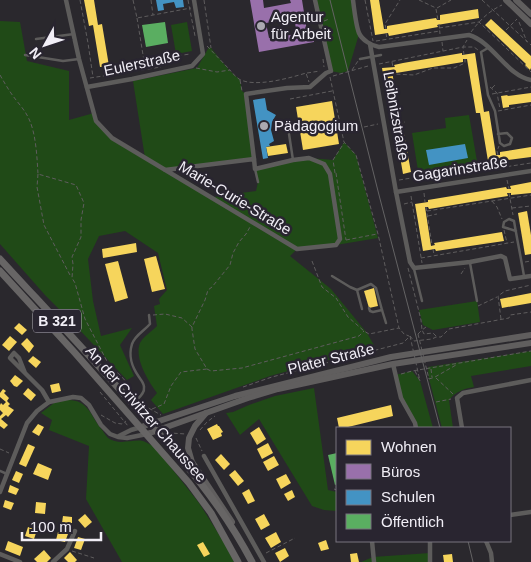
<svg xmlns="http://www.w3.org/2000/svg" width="531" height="562" font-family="Helvetica,sans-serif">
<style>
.green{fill:#204a17}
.homes{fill:#f6d55c}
.offices{fill:#9970ab;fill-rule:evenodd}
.schools{fill:#4393c3}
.public{fill:#5aae61}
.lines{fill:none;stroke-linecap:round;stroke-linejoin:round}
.path{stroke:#5f5d5e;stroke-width:1;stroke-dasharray:4 2.5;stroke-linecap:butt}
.lane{stroke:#5d5c5b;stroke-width:2.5}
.street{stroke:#5d5c5b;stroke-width:4.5}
.secondary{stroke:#605e5e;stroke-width:6}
.primary{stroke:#676565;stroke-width:7}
.tram{stroke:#646364;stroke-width:1}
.path-bridge{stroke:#5f5d5e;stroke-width:1;stroke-dasharray:4 2.5;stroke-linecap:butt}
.poi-dot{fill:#aba9b0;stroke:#292530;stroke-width:2}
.labels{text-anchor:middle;stroke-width:5;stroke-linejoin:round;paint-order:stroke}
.shield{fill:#292530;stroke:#b5b2bb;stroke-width:1}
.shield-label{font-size:14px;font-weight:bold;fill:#f1eef6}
.poi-label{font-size:15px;fill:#f1eef6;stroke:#292530;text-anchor:start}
.street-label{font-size:15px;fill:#f1eef6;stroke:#292530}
</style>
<rect width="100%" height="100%" fill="#2a282d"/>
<g class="green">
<path d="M 315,0 L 353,0 L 359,34 L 348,71 L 341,73 L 331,71 Z"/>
<path d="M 0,21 L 20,22 L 27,61 L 69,71 L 69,120 L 94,113 C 100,136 127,147 145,158 L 133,81 L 197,68 L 209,47 L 211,48 L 229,70 L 240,80 L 242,91 L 246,94 L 254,159 L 166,170 L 212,198 L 218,196 L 256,191 L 258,182 L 255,169 L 309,158 L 333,160 L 344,142 L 356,155 L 378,238 L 336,245 L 297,249 L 290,256 L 331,289 L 367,333 L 375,347 L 270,376 L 163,414 L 151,400 L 157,393 C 148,381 134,358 140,343 C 143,337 152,331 157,326 L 154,306 L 160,304 L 159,299 L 167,290 L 158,253 L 125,231 L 99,236 L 88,259 L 93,301 L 101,336 L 132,328 L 120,345 L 134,376 L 127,380 L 73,323 L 45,295 L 0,244 Z"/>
<path d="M 187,22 L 192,51 L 176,54 L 171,25 Z"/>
<path d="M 469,115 L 478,167 L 419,177 L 412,133 L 446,128 L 445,118 Z"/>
<path d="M 477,301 L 480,322 L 433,330 L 423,325 L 419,310 Z"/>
<path d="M 531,351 L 531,366 L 471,376 L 474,387 C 464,389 456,391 449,400 L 453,428 L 442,428 L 429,379 L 428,367 Z"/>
<path d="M 412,371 L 420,381 L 433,428 L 416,428 L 401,398 L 395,375 Z"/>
<path d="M 314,388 L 328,490 L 337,492 L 337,511 L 324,510 L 312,506 L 259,419 L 240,435 L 226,413 L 233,412 L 249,405 L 275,396 Z"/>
<path d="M 66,400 C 89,399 90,416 103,431 C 104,433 106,436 108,438 C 120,446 131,439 143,441 C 146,442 150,445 154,446 L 199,503 L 225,544 L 234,562 L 122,562 L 86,499 L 89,446 L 49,430 L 52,420 L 41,413 L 54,403 Z"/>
<path d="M 430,553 L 430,562 L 361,562 L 373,557 Z"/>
</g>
<g class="homes">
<path d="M 84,0 L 94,0 L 98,25 L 102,24 L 109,66 L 100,67 L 93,25 L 89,26 Z"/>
<path d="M 370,0 L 379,0 L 384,29 L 387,29 L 387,26 L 423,20 L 436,18 L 437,20 L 440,20 L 440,15 L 478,9 L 479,18 L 437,25 L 438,27 L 389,36 L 388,33 L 375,35 Z"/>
<path d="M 491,19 L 531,56 L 531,68 L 530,70 L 525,65 L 526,64 L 485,25 Z"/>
<path d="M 462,53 L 462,55 L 475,53 L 484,112 L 489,111 L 496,155 L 500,155 L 500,152 L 531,147 L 531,157 L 501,161 L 501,159 L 488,161 L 480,113 L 476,113 L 467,59 L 463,59 L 463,62 L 396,73 L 395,70 L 392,71 L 400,121 L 398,121 L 398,124 L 402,123 L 411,172 L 403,174 L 394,122 L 391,122 L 382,68 L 395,67 L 394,65 L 403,63 Z"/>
<path d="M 531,93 L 531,102 L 509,105 L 509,107 L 503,108 L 501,96 L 508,95 L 507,96 Z"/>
<path d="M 332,101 L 339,144 L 303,150 L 296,107 Z"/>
<path d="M 286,144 L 288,153 L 268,156 L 266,147 Z"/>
<path d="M 531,182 L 531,193 L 511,195 L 511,193 L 507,193 L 508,196 L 495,198 L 429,209 L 428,207 L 425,207 L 431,246 L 435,245 L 434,243 L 502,232 L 504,241 L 436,251 L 435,249 L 423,251 L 415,204 L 428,202 L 428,200 L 506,187 L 507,189 L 511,189 L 510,186 Z"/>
<path d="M 527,211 L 531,235 L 531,254 L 525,255 L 518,213 Z"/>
<path d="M 136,243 L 137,252 L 103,258 L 102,249 Z"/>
<path d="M 156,256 L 165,289 L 152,292 L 144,259 Z"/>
<path d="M 118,261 L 128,298 L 115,302 L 105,264 Z"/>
<path d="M 374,288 L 378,306 L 369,308 L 364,291 Z"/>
<path d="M 531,293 L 531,303 L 502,308 L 500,299 Z"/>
<path d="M 19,323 L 27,330 L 22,335 L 14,328 Z"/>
<path d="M 10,336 L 17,342 L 9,351 L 2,345 Z"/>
<path d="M 27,338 L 34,346 L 29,353 L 21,344 Z"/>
<path d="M 33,356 L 41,362 L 36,368 L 28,361 Z"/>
<path d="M 15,375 L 23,381 L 17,387 L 14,386 L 10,381 Z"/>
<path d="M 59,383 L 61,391 L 52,393 L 50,385 Z"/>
<path d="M 28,388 L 36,395 L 31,401 L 23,394 Z"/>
<path d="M 3,389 L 6,391 L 4,393 L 9,398 L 7,401 L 10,404 L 8,406 L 14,410 L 8,417 L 6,415 L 1,419 L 8,425 L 4,429 L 0,426 L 0,416 L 3,413 L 0,410 L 0,405 L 1,403 L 3,405 L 6,402 L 0,397 L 0,393 Z"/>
<path d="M 391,405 L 393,416 L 344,428 L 339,428 L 337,418 Z"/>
<path d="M 38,424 L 44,427 L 39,436 L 32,432 Z"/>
<path d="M 217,424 L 218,426 L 219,426 L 223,432 L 221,433 L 222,436 L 213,440 L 207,429 Z"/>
<path d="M 259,427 L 266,439 L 257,445 L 250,433 Z"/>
<path d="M 268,443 L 273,453 L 262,459 L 257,449 Z"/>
<path d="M 28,444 L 35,447 L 26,467 L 19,464 Z"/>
<path d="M 221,454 L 230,464 L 224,470 L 215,460 Z"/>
<path d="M 274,456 L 279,465 L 268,471 L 263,462 Z"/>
<path d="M 38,463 L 52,469 L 48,480 L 33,474 Z"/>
<path d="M 235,470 L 244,481 L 238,486 L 229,475 Z"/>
<path d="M 16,471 L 23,474 L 19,483 L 12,480 Z"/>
<path d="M 286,474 L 291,483 L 281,489 L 276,479 Z"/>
<path d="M 10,485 L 19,489 L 16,495 L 8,492 Z"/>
<path d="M 249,489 L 255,501 L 248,504 L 242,493 Z"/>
<path d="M 292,490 L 295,497 L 288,501 L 284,494 Z"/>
<path d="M 5,500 L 14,503 L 11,510 L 3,507 Z"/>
<path d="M 36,502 L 46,503 L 45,514 L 35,513 Z"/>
<path d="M 85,514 L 92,522 L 85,528 L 78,520 Z"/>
<path d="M 264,514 L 270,525 L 261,530 L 255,519 Z"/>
<path d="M 63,516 L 72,517 L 72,523 L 62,523 Z"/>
<path d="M 28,527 L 37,530 L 34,539 L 25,536 Z"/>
<path d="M 58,532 L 68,534 L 65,542 L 56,540 Z"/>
<path d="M 276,532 L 281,542 L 271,548 L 265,538 Z"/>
<path d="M 78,537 L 85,539 L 81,550 L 74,548 Z"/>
<path d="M 326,540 L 329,549 L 321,551 L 318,543 Z"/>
<path d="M 8,541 L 23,547 L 20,556 L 5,550 Z"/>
<path d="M 203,542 L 210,554 L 204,557 L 197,545 Z"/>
<path d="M 285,548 L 289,556 L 280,562 L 275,553 Z"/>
<path d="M 44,550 L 51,558 L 47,562 L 37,562 L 34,559 Z"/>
<path d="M 70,552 L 77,560 L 75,562 L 68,562 L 64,558 Z"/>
<path d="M 357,553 L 359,562 L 351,562 L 350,554 Z"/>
<path d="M 452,554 L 453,562 L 444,562 L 443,555 Z"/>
</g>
<path class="offices" d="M 250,0 L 263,0 L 264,8 L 291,3 L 290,0 L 302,0 L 307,31 L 312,30 L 314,42 L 259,52 ZM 294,18 L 297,34 L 269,38 L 266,23 Z"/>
<g class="schools">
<path d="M 156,0 L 183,0 L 184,7 L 176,8 L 174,2 L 163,4 L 164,10 L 158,11 Z"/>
<path d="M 265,98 L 267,110 L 276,115 L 272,122 L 271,130 L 274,141 L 269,144 L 270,146 L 266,147 L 268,158 L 263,159 L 253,100 Z"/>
<path d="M 465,144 L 468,158 L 429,165 L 426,150 Z"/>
</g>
<g class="public">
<path d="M 165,22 L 168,43 L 146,47 L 142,25 Z"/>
<path d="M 337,453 L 337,484 L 335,485 L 328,455 Z"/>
</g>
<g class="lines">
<g class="path">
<path d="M 80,0 L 88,43 L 93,77"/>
<path d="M 133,0 L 137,18 L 191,8"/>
<path d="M 151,0 L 153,15"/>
<path d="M 188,0 L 195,36"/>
<path d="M 204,0 L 211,48"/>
<path d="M 365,0 L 373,41"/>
<path d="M 419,0 L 436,8"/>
<path d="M 482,0 L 531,45"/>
<path d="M 437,8 L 451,0"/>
<path d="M 436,9 L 438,20"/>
<path d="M 137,18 L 144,61 L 190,54"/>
<path d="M 324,21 L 329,19"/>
<path d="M 519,22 L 527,42"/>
<path d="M 439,24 L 440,34"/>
<path d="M 439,28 L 479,22 L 531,72"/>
<path d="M 386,29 L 385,24 L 400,0"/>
<path d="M 506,30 L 517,19"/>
<path d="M 471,32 C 480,20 489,11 502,5"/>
<path d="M 386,33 L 387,39"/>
<path d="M 376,41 L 440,31"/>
<path d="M 442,42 L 443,51"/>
<path d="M 207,46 L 230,70"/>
<path d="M 464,55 L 463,47 L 467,40"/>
<path d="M 323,59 L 324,67"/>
<path d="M 392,62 L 393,67"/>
<path d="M 379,64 L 463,47 L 474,47 L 478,50"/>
<path d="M 196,68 L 217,72 L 230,70 C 232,73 235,76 239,79 C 254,88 290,78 306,73 L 309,82"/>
<path d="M 352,70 L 358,61"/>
<path d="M 393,70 L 394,74 L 414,75 L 433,68 L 454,68 L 465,63 L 465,59"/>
<path d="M 307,73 L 320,71"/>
<path d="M 0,75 C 4,82 8,89 13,96 C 18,103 25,110 29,119 C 36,134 37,157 38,174 L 76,185 L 84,203 L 81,220 L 81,237 L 72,257 L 73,264 L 72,278 L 75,283 L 85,319 L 111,369"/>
<path d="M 333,76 L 368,66"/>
<path d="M 330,77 L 344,142 L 356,155 L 378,234 L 399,328 L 404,334 L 409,336"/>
<path d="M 90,78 L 161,67"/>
<path d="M 240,80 L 242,91"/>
<path d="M 490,87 L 497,93 L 500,109"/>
<path d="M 492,88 L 496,84"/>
<path d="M 492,94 L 531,87"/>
<path d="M 290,99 L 332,91"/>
<path d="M 498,111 L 531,105"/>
<path d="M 398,123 L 405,122"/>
<path d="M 364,127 L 378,124"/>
<path d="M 498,155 L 497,151 L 499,146"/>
<path d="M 499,159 L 501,171"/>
<path d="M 487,166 L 499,164"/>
<path d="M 335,173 L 333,160 L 344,143"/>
<path d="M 336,173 L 346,240"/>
<path d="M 38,174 L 37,187 L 44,225 L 71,277"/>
<path d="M 399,180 L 486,166 L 491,169 L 531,163"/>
<path d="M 507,180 L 509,189"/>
<path d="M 424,193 L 425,202"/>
<path d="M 509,193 L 513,215"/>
<path d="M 411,196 L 422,263"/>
<path d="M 492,201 L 497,207 L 502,219"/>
<path d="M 404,204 L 412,202"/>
<path d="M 426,207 L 432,245"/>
<path d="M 512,208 L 531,206"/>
<path d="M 427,211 L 531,195"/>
<path d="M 428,216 L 437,214"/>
<path d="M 504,230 L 507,243"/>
<path d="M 346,240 L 377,234"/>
<path d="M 433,249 L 434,255"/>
<path d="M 421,258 L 514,242"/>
<path d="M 312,261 L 322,287 L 336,298 L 348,317 L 364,331 L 369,334 L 399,328"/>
<path d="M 525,262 L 531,261"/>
<path d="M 408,268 L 421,320 L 422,330 L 426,327"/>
<path d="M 461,274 L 465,268"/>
<path d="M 478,306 L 497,297"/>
<path d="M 153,315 L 165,314 L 182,318 L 192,327 L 205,300 L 208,290 L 212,287 L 230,265 L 233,253 L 239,242 L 246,234 L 250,227"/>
<path d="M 501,319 L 498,296 L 505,291 L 531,285"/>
<path d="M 192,327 L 192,329 L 195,349 L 207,369 L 211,371 L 242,368 L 359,336 L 364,331"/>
<path d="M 418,334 L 422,330 L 424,334 L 433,333 L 436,336"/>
<path d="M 112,369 C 120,374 127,381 130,390"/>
<path d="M 431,369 L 432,377"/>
<path d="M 415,371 L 420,381"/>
<path d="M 401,374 L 412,371 L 531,351"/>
<path d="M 436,378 L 453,394"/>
<path d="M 429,379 L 435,377 L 456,365"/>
<path d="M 243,387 L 272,377 L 403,343 L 410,336 L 414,341 L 432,339 L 436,337 L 441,337 L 449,329 L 509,318 L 510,315 L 531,312"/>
<path d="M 100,392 L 128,426"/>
<path d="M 436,402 L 451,399"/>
<path d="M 143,405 L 161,415"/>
<path d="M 152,409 L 164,404 L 171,386 L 181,372 L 207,369"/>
<path d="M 101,415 L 115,423 L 122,424 L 126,421"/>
<path d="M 200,430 L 207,422 L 215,416"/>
<path d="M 168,435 L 170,433 L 186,434"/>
<path d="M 196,438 L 202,451"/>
<path d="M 0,449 L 9,453"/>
<path d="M 334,489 L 337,490"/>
<path d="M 72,551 L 94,558"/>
<path d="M 266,553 L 295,538"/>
</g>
<g class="lane">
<path d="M 36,39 L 74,34"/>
<path d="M 488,48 L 481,52 L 488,95 L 495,111 L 500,143 L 504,146 L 510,144 L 512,138 L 507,133 L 498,134"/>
<path d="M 25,55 L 63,61 L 79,59"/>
<path d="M 360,59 L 381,55"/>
<path d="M 289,134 L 293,160"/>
<path d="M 255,169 L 258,182"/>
<path d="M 516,231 L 503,227 L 504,222 L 509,219 L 514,221 C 517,239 521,258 524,276"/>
<path d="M 470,263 L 477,301"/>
<path d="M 414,269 L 422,301"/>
<path d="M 332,276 L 350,287 L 357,290 L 362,309"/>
<path d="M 357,290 L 371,284 L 376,288 L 382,310"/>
<path d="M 369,308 L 370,311 L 373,312 L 382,310 L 386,323"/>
<path d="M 134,403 C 138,398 145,394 144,387 C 144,383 141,380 139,377 C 132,367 128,357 132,344 C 135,335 144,331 150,324 L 149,315"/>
<path d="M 0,471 L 7,474"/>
</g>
<g class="street">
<path d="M 66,0 L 79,59 L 96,121 L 112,138 L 297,249 L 336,245 L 340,239 L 330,174 L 324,164 L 309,158 L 293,160 L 255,169 L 254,159 L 165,170"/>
<path d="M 353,0 C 354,8 356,26 359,33 C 362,40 372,46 379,47 L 469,35 C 493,42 507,76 531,80"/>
<path d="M 370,44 L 396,192"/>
<path d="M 87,87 L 132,79 L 192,66 L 203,54 L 194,0"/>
<path d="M 254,159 L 246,94 L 287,88 L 310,87 L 326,73 L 331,71 L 315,0"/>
<path d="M 531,171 L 396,192 L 410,262 L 414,268 L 470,262 L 501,256 L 505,258 L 510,279 L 531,276"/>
<path d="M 393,364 L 401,398 L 415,423 L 416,428"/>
<path d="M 25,373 L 19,358 L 14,353 L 10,358 L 42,390 L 49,402"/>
<path d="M 462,428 L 457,398 L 463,393 L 531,380"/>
<path d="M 119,436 L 131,430 L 141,427"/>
<path d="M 204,456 L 264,562"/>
<path d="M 0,492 L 27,423 L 37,411 L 49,402 L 73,397 L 81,398 L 89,405 L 101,425 L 110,434 L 118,437 L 127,438 L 147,434"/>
<path d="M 510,515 L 531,512"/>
<path d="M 372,541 L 374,562"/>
<path d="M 486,541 L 491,553 L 492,562"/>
<path d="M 0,554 L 20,562"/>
<path d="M 53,562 L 67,549 L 75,531"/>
<path d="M 430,562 L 430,541"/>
</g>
<g class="secondary">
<path d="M 506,0 L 531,24"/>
<path d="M 516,0 L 531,14"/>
<path d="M 206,413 L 195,426 L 189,438 L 188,448 L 192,462 L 232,522"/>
<path d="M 141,427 L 235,396 L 391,357 L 531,335"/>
<path d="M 147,434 L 248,398 L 278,389 L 393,364 L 531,343"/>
</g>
<g class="primary">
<path d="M 0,259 C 46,309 93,359 138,410 C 182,459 221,503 252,562"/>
<path d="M 0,271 L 75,353 L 189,483 L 211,513 L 238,562"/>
</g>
<g class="tram">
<path d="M 330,0 L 379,195 L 440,428"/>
<path d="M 468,541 L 473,562"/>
</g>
<g class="path-bridge">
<path d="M 418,334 L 429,379"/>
<path d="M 410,336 L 420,381"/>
</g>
</g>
<g class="poi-dot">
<circle cx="261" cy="26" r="5"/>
<circle cx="264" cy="126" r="5"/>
</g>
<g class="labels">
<rect class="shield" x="33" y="309.5" width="48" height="23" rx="4"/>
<g class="shield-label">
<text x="57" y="326">B 321</text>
</g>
<g class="poi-label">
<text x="271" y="22">Agentur<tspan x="271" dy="17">für Arbeit</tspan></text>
<text x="274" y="131">Pädagogium</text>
</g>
<g class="street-label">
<text transform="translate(142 63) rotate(-12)" y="5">Eulerstraße</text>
<text transform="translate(396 116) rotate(80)" y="5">Leibnizstraße</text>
<text transform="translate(460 169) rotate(-9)" y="5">Gagarinstraße</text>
<text transform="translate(235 198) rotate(31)" y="5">Marie-Curie-Straße</text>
<text transform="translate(331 359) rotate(-14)" y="5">Plater Straße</text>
<text transform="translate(146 414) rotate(49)" y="5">An der Crivitzer Chaussee</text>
</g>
</g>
<rect x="336" y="427" width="175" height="115" fill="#292530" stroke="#79757f"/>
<rect x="346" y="440" width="25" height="15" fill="#f6d55c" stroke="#79757f"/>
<text x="381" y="452" font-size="15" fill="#f1eef6">Wohnen</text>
<rect x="346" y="464" width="25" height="15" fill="#9970ab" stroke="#79757f"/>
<text x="381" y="477" font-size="15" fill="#f1eef6">Büros</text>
<rect x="346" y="490" width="25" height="15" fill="#4393c3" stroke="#79757f"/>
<text x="381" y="502" font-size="15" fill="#f1eef6">Schulen</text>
<rect x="346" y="514" width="25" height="15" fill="#5aae61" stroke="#79757f"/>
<text x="381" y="527" font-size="15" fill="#f1eef6">Öffentlich</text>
<g transform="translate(45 45) rotate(230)" stroke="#292530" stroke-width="4" paint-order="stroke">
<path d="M0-4L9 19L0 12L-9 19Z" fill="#f1eef6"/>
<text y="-8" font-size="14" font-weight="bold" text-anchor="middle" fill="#f1eef6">N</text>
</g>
<path d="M22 532v8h79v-8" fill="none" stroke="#f1eef6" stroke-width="2.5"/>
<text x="30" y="532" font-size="15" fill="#f1eef6" stroke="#292530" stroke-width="4" paint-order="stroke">100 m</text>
</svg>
